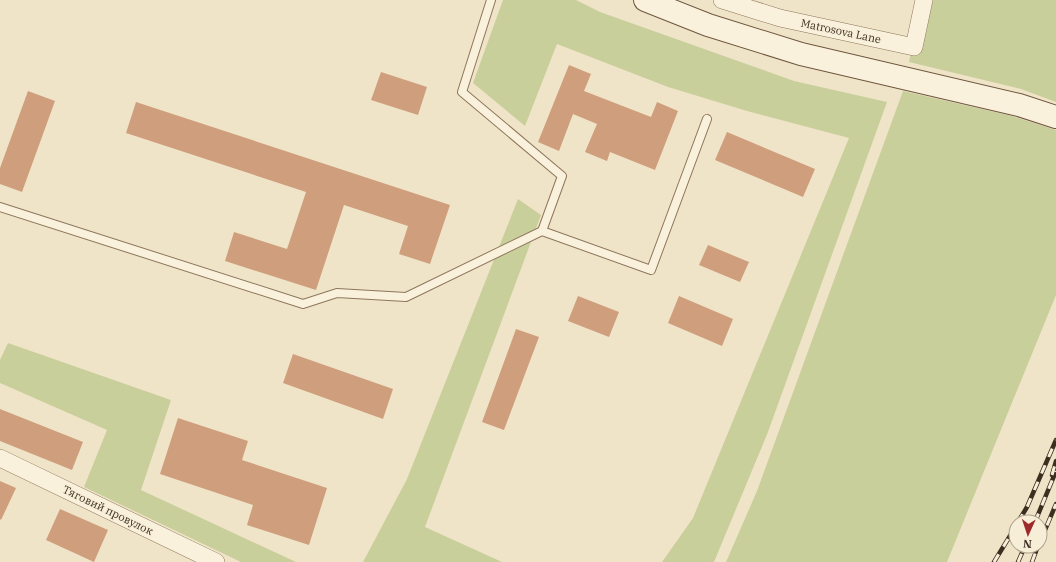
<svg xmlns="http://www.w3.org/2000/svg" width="1056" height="562" font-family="'IBM Plex Serif',serif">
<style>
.green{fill:#c9cf9b}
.building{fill:#cf9f7d}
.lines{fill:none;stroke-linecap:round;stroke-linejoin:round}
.lane-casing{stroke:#8d765c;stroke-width:10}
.street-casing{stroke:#8d765c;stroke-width:18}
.secondary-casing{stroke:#6f573f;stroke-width:24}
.lane{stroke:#faf1dc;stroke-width:8}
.street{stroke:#faf1dc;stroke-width:17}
.secondary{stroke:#faf1dc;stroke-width:22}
.rail-casing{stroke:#3d2e20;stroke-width:4.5}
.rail{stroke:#f7eed8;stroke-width:3;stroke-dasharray:9;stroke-linecap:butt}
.labels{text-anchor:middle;stroke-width:3;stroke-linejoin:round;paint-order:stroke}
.street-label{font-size:11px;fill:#3d2e20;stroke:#f7eed8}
</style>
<rect width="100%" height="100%" fill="#f0e4c8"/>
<g class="green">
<path d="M 503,0 L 576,0 L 600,12 L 794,81 L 887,102 L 768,432 L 714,562 L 662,562 L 693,518 L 849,138 L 747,111 L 668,87 L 557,44 L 525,126 L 473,83 Z"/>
<path d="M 923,0 L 1056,0 L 1056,102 L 1021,89 L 909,62 Z"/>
<path d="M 903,91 L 1012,116 L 1056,130 L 1056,295 L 947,562 L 726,562 L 757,491 Z"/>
<path d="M 518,199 L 541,215 L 425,527 L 502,562 L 363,562 L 407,479 Z"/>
<path d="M 8,343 L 171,400 L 141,490 L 296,562 L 241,562 L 84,487 L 107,430 L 0,383 L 0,360 Z"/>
</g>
<g class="building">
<path d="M 569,65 L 591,74 L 584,91 L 651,117 L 657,102 L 678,111 L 655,170 L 610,152 L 607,161 L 585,152 L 597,124 L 573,114 L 559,151 L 538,142 Z"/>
<path d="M 381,72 L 427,87 L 418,115 L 371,100 Z"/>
<path d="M 28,91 L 55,101 L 22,192 L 0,184 L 0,168 Z"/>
<path d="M 136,102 L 450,205 L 430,264 L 399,254 L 408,226 L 344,205 L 316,290 L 225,261 L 234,232 L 287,249 L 306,192 L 126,133 Z"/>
<path d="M 727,132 L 815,169 L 803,197 L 715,160 Z"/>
<path d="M 708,245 L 749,262 L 740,282 L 699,265 Z"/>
<path d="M 578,296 L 619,312 L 609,337 L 568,321 Z"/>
<path d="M 679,296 L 733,319 L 722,346 L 668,323 Z"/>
<path d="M 516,329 L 539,337 L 504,430 L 482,422 Z"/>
<path d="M 293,354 L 393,389 L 383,419 L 283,383 Z"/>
<path d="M 0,409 L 83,442 L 72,470 L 0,441 Z"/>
<path d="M 178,418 L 248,441 L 242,460 L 327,488 L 309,545 L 247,525 L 253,505 L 160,474 Z"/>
<path d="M 0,481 L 16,488 L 1,520 L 0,519 Z"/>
<path d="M 60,509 L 108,530 L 94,562 L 46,540 Z"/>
</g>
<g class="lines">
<g class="lane-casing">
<g id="lane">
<path d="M 491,0 L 462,92 L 562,176 L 542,231"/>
<path d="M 0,207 L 303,304 L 337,293 L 406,297 L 542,231 L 651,270 L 707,119"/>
</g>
</g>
<g class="street-casing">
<g id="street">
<path d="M 722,0 L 780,18 L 914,47 L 924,0"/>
<path d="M 0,458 L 216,562"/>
</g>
</g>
<g class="secondary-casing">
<path id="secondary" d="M 645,0 L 708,25 L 801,54 L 1019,105 L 1056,117"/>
</g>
<use href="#lane" class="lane"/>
<use href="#street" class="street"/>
<use href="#secondary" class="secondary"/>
<g class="rail-casing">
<g id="rail">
<path d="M 1052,475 L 1056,461"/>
<path d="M 1018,522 L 1027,507 L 1056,440"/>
<path d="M 1035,522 L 1056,471"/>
<path d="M 1040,542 L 1056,504"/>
<path d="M 994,562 L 1016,526"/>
<path d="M 1018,562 L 1025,546"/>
<path d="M 1032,562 L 1038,546"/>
</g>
</g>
<use href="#rail" class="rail"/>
</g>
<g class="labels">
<g class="street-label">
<text transform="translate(841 31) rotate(12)" y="4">Matrosova Lane</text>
<text transform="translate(108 510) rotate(26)" y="4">Тяговий провулок</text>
</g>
</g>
<g transform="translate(1028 534) rotate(183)"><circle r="19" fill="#f7eed8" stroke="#ada18e"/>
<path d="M0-3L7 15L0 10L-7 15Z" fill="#9e2a2b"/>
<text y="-6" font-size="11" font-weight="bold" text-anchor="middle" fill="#3d2e20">N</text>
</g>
</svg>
